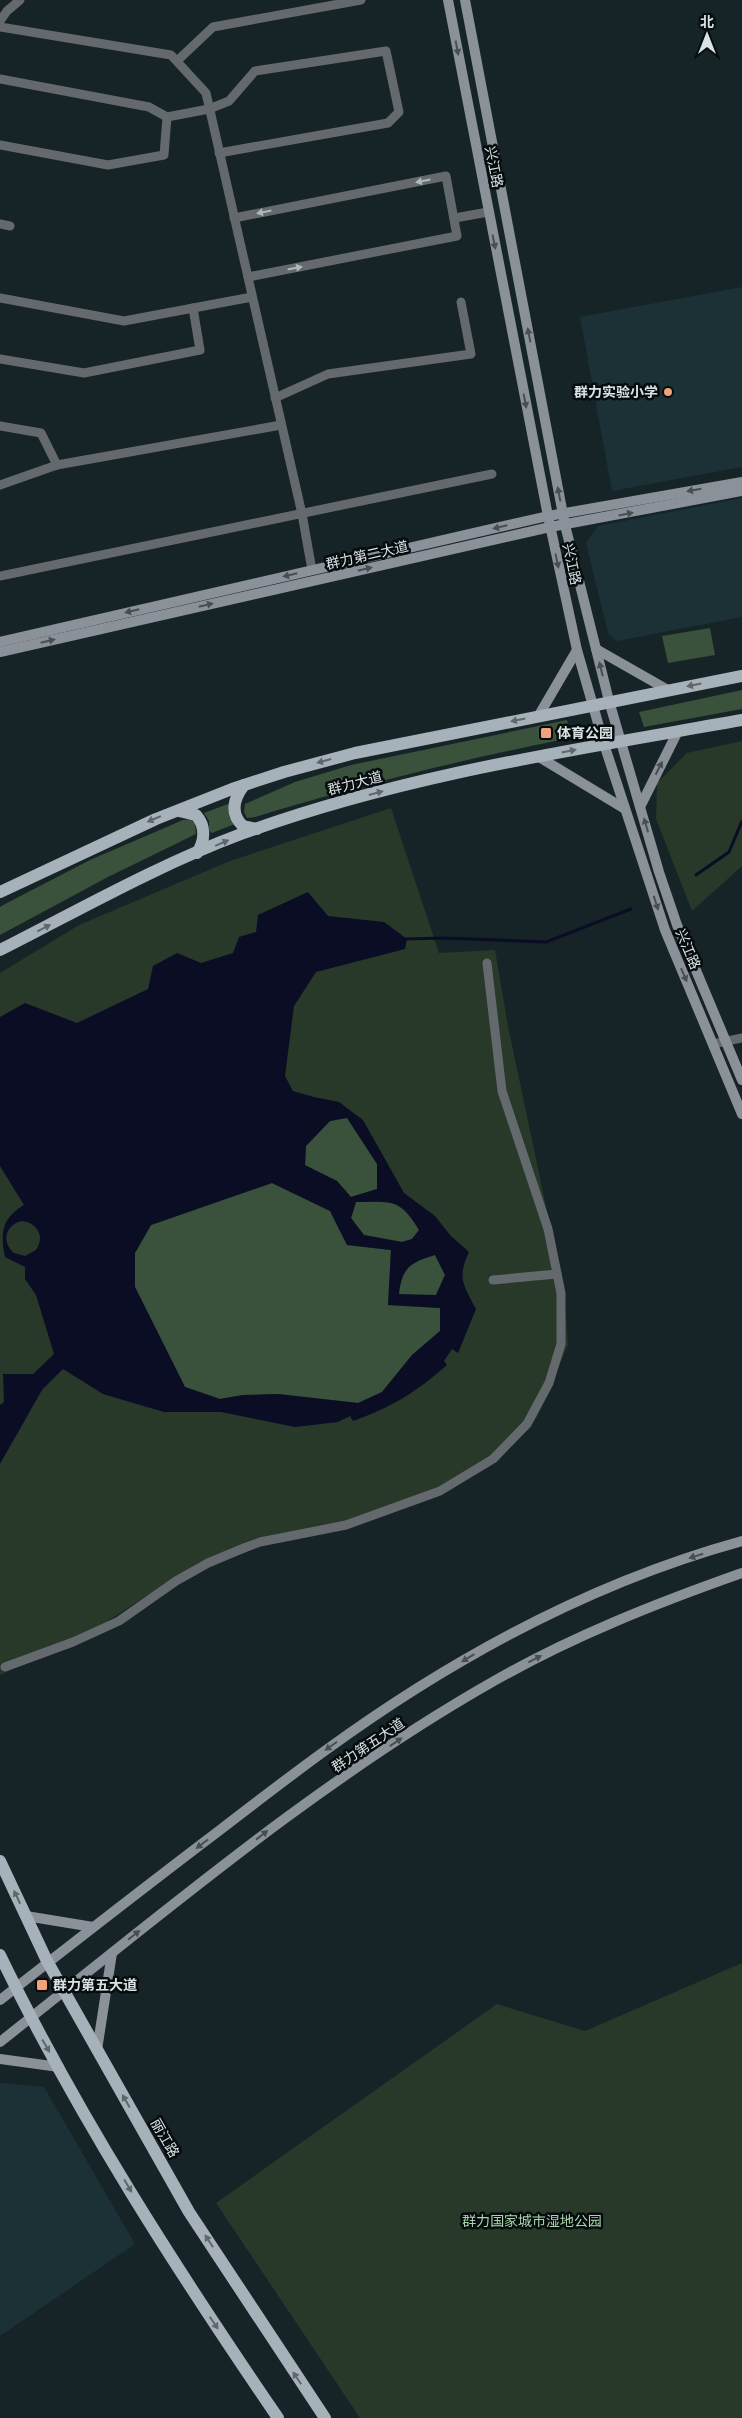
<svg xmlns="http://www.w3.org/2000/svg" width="742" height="2418" font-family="Commissioner,'Noto Sans SC',sans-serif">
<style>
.built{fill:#1b3136}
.green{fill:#283829}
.forest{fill:#3a513b}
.water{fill:#0b0d24;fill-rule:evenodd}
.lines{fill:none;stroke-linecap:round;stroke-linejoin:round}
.stream{stroke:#0b0d24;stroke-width:3}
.street{stroke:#64696d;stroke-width:9}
.secondary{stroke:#8a9198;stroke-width:10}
.primary{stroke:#a7b1ba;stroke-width:12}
.oneway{fill:#484e52}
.oneway2{fill:#b0b8ba}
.oneway3{fill:#5f676c}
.poi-dot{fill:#f0a27a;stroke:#060c0d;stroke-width:2}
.labels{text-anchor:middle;stroke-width:5;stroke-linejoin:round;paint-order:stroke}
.street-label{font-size:14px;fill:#d9e2e4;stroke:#060c0d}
.poi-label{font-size:14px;font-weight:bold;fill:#d9e2e4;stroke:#060c0d;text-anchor:start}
.park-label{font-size:14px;fill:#a8d5aa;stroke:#060c0d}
</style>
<rect width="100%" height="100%" fill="#162427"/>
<g class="built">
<path d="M 742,287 L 742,467 L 612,491 L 580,317 Z"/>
<path d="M 742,498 L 742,617 L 617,641 L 608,633 L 586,543 L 598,526 Z"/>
<path d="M 0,2083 L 44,2087 L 135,2244 L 0,2336 Z"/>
</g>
<g class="green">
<path d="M 742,741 L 742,866 L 692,911 L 656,819 L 657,783 L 687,753 Z"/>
<path d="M 391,808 L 439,953 L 495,950 L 508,1026 L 564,1292 L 568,1345 L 537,1417 L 497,1460 L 424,1497 L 338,1531 L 255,1539 L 200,1562 L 106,1622 L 0,1675 L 0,973 L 79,925 L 230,861 Z"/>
<path d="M 742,1963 L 742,2418 L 360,2418 L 216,2203 L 497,2004 L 585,2031 Z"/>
</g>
<g class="forest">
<path d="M 710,628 L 715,655 L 668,663 L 662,636 Z"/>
<path d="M 742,690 L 742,709 L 644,727 L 639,712 Z"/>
<path d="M 567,720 L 571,738 C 464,759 359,785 255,817 L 247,818 L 244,812 L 245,804 L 295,782 L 351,765 Z"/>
<path d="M 228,804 L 235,824 L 212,833 L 209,831 L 209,821 L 204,813 Z"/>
<path d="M 192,819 L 195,824 L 196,834 L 108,877 L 0,935 L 0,907 L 5,904 L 90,860 L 183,820 Z"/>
<path d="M 347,1117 L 377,1164 L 377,1189 L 351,1197 L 337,1181 L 305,1166 L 306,1146 L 330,1121 Z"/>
<path d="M 272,1183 L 330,1211 L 347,1245 L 391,1250 L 388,1305 L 440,1308 L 440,1331 L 412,1355 L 382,1392 L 358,1403 L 278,1394 L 243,1395 L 220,1399 L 185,1387 L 135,1287 L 135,1253 L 151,1225 Z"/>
<path d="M 356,1202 C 391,1202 399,1197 419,1230 L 412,1239 L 402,1242 L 364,1235 L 351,1218 Z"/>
<path d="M 435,1255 L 445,1275 L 436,1295 L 398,1295 C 403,1266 409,1264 435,1255 Z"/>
</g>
<path class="water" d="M 308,892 L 328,916 L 384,922 L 407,939 L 405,949 L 316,972 L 294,1006 L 285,1076 L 293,1091 L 314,1097 L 339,1102 L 363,1120 L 404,1193 L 435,1216 L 450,1235 L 469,1252 C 457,1277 463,1285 476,1309 L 458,1353 L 452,1349 L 444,1361 L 447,1365 C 415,1393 394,1406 353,1421 L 350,1416 L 338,1422 L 295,1427 L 221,1412 L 164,1412 L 103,1394 L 63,1369 L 42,1390 L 0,1464 L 0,1405 L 4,1402 L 3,1374 L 33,1374 L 54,1354 L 36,1295 L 25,1279 L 25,1267 L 5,1257 C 0,1232 2,1218 24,1205 L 0,1166 L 0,1017 L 25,1003 L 77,1023 L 148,989 L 153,966 L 177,953 L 201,963 L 233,953 L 239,937 L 256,932 L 258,915 ZM 347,1118 L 377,1164 L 377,1189 L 351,1197 L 337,1181 L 305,1165 L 306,1146 L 330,1121 ZM 272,1183 L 330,1211 L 347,1245 L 391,1250 L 388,1305 L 440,1308 L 440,1331 L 412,1355 L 382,1392 L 358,1403 L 278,1394 L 243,1395 L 220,1399 L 185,1387 L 135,1287 L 135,1253 L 151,1225 ZM 356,1202 C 390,1202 400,1197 419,1230 L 412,1239 L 402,1242 L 364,1235 L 351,1218 ZM 22,1221 C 38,1223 45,1237 36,1250 L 25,1256 L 14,1253 C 1,1242 5,1225 22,1221 ZM 435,1255 L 445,1275 L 436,1295 L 399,1294 C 402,1268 410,1262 435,1255 Z"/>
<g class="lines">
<g class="stream">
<path d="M 696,875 L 729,852 L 742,821"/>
<path d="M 404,939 L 444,938 L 546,942 L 631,909"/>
</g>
<g class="street">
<path d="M 0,21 L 7,11 L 20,0"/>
<path d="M 0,27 L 171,55 L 206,93 L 302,514 L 312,570"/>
<path d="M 177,61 L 213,27 L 361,0"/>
<path d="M 0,79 L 149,107 L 167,117 L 209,109 L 229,101 L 255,71 L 386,51 L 399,112 L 388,123 L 219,153"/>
<path d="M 0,145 L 108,165 L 164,155 L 167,117"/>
<path d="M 234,218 L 446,176 L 457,236 L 248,277"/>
<path d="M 455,218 L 488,212"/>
<path d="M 0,224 L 10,226"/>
<path d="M 0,298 L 124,321 L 252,297"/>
<path d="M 0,359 L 84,373 L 200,350 L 193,308"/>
<path d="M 275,398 L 328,374 L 471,354 L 461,302"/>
<path d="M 0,426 L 41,433 L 57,465 L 0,485"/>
<path d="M 57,465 L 281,425"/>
<path d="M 0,576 L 492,474"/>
<path d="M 713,1044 L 742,1038"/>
<path d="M 493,1280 L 557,1274"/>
<path d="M 5,1667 L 73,1642 L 119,1621 L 176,1581 L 208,1563 L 244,1548 L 260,1542 L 346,1525 L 440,1491 L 493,1459 L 527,1424 L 549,1383 L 561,1344 L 561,1293 L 548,1229 L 502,1091 L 487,963"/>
</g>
<g class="secondary">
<path d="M 448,0 L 548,516 L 577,650 L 604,744 L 665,930 L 742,1114"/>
<path d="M 465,0 L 565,525 L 609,701 L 659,872 L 677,925 L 742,1080"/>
<path d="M 0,642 L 548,516 L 742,482"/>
<path d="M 596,649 L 668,690"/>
<path d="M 0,652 L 550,527 L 742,491"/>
<path d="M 539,715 L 577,650"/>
<path d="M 539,757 L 625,809"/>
<path d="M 641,805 L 678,731"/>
<path d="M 26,1916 L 93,1927"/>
<path d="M 0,2000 C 73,1943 146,1886 220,1830 C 255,1803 290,1776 326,1750 C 451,1659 593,1582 742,1541"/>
<path d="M 0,2042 C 160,1916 316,1782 494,1681 C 573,1636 657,1603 742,1573"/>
<path d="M 97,2050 L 112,1953"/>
<path d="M 0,2059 L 59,2067"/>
</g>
<g class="primary">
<path d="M 244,785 C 234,798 229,813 243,826 L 257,829"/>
<path d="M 179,811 L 196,815 C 206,826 205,841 197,853"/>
<path d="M 0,892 L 156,819 L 232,789 L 284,772 L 355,753 L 742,676"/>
<path d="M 0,950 C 79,910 158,865 241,834 C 402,775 573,750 742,720"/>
<path d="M 0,1861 L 47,1961 L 189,2212 L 325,2418"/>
<path d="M 0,1955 C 78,2117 177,2270 278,2418"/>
</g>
</g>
<defs><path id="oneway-solid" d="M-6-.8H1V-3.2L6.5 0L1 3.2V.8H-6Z" transform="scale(1.25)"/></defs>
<g class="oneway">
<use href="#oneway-solid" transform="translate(457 48) rotate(79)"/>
<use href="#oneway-solid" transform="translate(494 242) rotate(79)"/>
<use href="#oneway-solid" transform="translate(529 335) rotate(-101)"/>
<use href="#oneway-solid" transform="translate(525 401) rotate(79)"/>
<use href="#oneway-solid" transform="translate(694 490) rotate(170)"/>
<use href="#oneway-solid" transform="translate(559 494) rotate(-101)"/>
<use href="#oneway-solid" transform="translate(626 514) rotate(-11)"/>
<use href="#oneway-solid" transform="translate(500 527) rotate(167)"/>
<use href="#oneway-solid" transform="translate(557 561) rotate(78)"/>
<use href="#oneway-solid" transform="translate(365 569) rotate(-13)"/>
<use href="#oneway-solid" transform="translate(290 575) rotate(167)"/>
<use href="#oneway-solid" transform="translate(206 605) rotate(-13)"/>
<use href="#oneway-solid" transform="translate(132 611) rotate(167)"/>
<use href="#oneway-solid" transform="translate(48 641) rotate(-13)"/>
<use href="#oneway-solid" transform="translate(601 669) rotate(-104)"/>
<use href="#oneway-solid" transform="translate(659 768) rotate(-63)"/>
<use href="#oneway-solid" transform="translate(646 825) rotate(-106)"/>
<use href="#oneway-solid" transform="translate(656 903) rotate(72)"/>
<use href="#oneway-solid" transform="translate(684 975) rotate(67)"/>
<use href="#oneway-solid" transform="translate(696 1556) rotate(162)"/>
<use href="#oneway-solid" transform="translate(468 1658) rotate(149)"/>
<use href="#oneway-solid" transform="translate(535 1659) rotate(-27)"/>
<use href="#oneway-solid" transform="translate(396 1742) rotate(-34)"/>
<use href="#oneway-solid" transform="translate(331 1746) rotate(145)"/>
<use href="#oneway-solid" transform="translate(262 1835) rotate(-38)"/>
<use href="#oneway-solid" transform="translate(202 1844) rotate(143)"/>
<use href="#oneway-solid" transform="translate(134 1935) rotate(-38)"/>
</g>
<g class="oneway2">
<use href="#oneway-solid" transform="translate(423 181) rotate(169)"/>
<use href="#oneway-solid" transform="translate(264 212) rotate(169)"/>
<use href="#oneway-solid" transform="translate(295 268) rotate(-11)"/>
</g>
<g class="oneway3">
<use href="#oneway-solid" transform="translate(694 685) rotate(169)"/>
<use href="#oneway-solid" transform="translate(518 720) rotate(169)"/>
<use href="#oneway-solid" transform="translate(569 751) rotate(-11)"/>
<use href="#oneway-solid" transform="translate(324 761) rotate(165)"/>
<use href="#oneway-solid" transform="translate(376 793) rotate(-15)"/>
<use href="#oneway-solid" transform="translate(154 819) rotate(157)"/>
<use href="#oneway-solid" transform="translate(222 843) rotate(-23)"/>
<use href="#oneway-solid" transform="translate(44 928) rotate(-27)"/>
<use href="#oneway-solid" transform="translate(17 1897) rotate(-115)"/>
<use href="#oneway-solid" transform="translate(46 2046) rotate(60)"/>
<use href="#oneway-solid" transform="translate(126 2101) rotate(-120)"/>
<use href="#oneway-solid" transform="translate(128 2186) rotate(60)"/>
<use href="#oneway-solid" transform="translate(209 2241) rotate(-123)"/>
<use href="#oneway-solid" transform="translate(214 2323) rotate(56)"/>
<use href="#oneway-solid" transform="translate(297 2378) rotate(-124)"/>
</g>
<g class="poi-dot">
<circle cx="668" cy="392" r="5"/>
<rect x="540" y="727" width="12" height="12" rx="2.5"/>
<rect x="36" y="1979" width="12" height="12" rx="2.5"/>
</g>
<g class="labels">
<g class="street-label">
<text transform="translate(494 167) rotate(79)" y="5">兴江路</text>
<text transform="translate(367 555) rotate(-13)" y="5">群力第二大道</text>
<text transform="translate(572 564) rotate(78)" y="5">兴江路</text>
<text transform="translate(355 783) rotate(-15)" y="5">群力大道</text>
<text transform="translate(688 949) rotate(67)" y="5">兴江路</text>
<text transform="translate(368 1745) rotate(-34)" y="5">群力第五大道</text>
<text transform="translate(165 2138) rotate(60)" y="5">丽江路</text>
</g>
<g class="poi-label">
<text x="658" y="397" text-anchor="end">群力实验小学</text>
<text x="557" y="738">体育公园</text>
<text x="53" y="1990">群力第五大道</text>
</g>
<g class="park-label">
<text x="532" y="2226">群力国家城市湿地公园</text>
</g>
</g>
<g transform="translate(707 35)" stroke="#060c0d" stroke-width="4" paint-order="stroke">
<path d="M0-4L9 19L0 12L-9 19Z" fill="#d9e2e4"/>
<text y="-8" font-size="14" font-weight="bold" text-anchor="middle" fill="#d9e2e4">北</text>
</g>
</svg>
